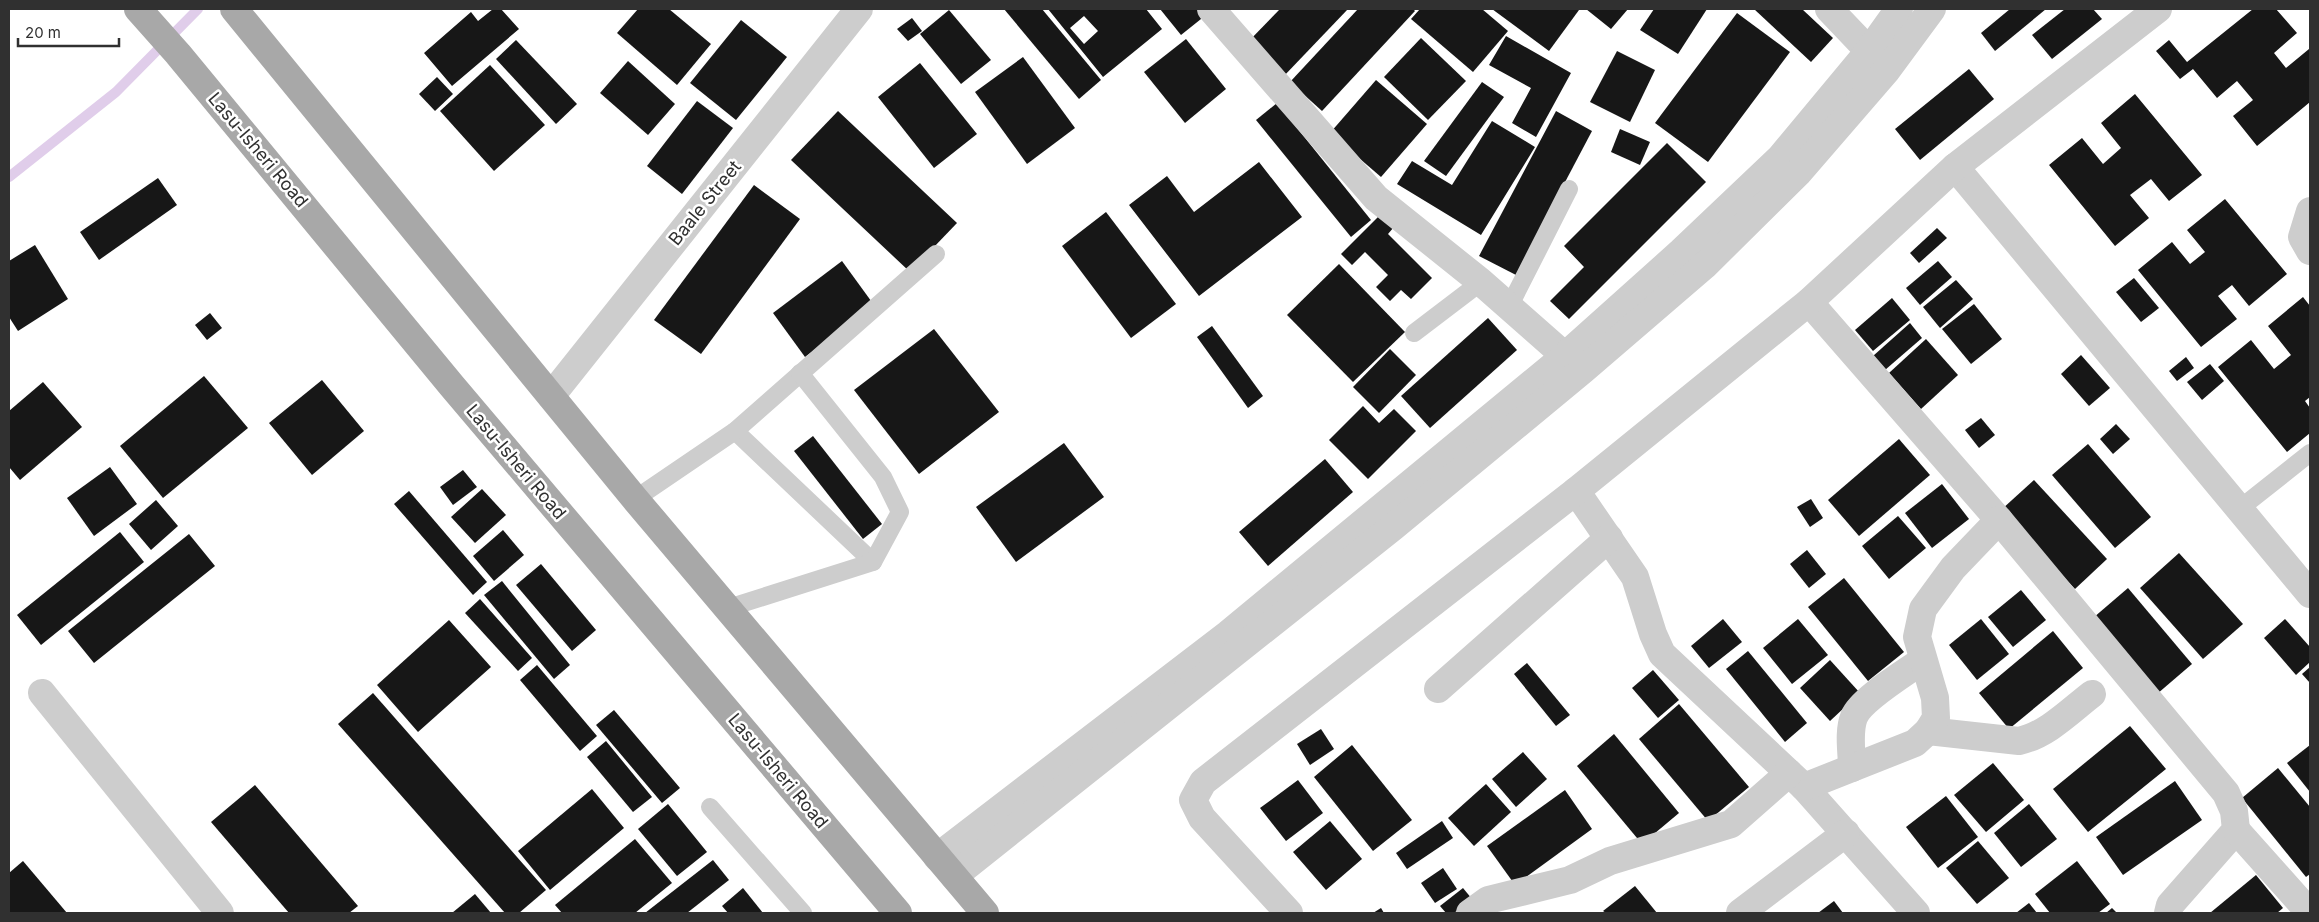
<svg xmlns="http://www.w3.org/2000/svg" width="2319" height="922" font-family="Inter,sans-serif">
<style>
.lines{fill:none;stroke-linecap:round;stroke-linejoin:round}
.stream{stroke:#e0cdea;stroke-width:10}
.building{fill:#171717;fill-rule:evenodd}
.service{stroke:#cdcdcd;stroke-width:18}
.minor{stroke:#cdcdcd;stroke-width:28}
.tertiary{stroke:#cdcdcd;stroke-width:28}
.primary{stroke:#a8a8a8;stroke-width:28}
.labels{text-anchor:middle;stroke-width:5;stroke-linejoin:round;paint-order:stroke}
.street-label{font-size:18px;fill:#303030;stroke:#fff}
</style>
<rect width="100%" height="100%" fill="#fff"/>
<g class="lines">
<path class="stream" d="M 9,177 L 116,92 L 198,9"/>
</g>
<g class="building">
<path d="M 493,9 L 501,9 L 519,29 L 452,86 L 424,53 L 471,12 L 478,21 Z"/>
<path d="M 638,9 L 669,9 L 711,44 L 677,85 L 617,33 Z"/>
<path d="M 1004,9 L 1042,9 L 1101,80 L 1079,99 Z"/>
<path d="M 1048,9 L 1146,9 L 1162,29 L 1103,77 ZM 1084,16 L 1098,31 L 1084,44 L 1070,28 Z"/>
<path d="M 1160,9 L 1201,9 L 1206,15 L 1181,35 Z"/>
<path d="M 1280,9 L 1348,9 L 1283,77 L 1247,43 Z"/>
<path d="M 1358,9 L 1413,9 L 1415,11 L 1322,111 L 1290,82 Z"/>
<path d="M 1420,9 L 1482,9 L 1508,31 L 1473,72 L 1411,19 Z"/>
<path d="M 1492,9 L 1578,9 L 1579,10 L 1549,51 Z"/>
<path d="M 1586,9 L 1628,9 L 1611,29 Z"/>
<path d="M 1654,9 L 1707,9 L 1678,54 L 1640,30 Z"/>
<path d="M 1754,9 L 1802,9 L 1833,38 L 1811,62 Z"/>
<path d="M 2010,9 L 2046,9 L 1995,51 L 1981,33 Z"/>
<path d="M 2065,9 L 2093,9 L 2102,19 L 2052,59 L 2032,35 Z"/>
<path d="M 2253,9 L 2276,9 L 2297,33 L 2274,53 L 2286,68 L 2309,49 L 2310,50 L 2310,102 L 2257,146 L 2233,116 L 2253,100 L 2237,81 L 2217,98 L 2193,69 L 2180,79 L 2156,51 L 2169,40 L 2187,62 Z"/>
<path d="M 949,10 L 991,60 L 961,84 L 920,34 Z"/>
<path d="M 1737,13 L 1790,52 L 1708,162 L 1655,123 Z"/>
<path d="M 912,18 L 922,31 L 908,41 L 897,29 Z"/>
<path d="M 741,20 L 787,57 L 736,120 L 690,83 Z"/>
<path d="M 1506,36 L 1571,73 L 1536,137 L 1512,123 L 1531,88 L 1489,65 Z"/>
<path d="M 1421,38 L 1466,81 L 1428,120 L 1384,77 Z"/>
<path d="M 1186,39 L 1226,89 L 1185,123 L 1144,72 Z"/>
<path d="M 516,40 L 577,104 L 556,124 L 496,59 Z"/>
<path d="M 1617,51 L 1655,70 L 1630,122 L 1590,102 Z"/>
<path d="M 1023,57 L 1075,128 L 1027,164 L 975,92 Z"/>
<path d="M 628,61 L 675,104 L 648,135 L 600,93 Z"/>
<path d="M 920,63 L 977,134 L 934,168 L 878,97 Z"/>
<path d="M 490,65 L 545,125 L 494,171 L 440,111 Z"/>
<path d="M 1969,69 L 1994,99 L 1920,160 L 1895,129 Z"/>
<path d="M 437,77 L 453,94 L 435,111 L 419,94 Z"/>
<path d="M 1376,80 L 1427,124 L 1381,177 L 1330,133 Z"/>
<path d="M 1482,82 L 1504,97 L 1446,176 L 1424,161 Z"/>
<path d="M 2135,94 L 2202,175 L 2169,201 L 2151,179 L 2130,195 L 2149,218 L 2115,246 L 2049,165 L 2082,138 L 2103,164 L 2121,148 L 2101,123 Z"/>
<path d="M 697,101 L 733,128 L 682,194 L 647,166 Z"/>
<path d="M 1277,103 L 1371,220 L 1351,237 L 1256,120 Z"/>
<path d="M 838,111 L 957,223 L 910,272 L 791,160 Z"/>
<path d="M 1556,111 L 1592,131 L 1516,275 L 1479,256 Z"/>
<path d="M 1492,121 L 1535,147 L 1481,235 L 1397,184 L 1412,161 L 1452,185 Z"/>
<path d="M 1620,129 L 1650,142 L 1640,165 L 1611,152 Z"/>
<path d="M 1667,143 L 1706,182 L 1569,319 L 1550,301 L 1584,267 L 1564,246 Z"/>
<path d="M 1259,162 L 1302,217 L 1199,296 L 1129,205 L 1167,176 L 1194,212 Z"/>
<path d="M 158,178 L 177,205 L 99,260 L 80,232 Z"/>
<path d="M 754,185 L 800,219 L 701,354 L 654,320 Z"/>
<path d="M 2225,199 L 2287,274 L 2249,306 L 2232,285 L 2218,296 L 2237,319 L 2201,347 L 2138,270 L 2172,242 L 2190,264 L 2205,252 L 2187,230 Z"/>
<path d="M 1106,212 L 1176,304 L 1131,338 L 1062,246 Z"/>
<path d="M 1381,214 L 1394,227 L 1388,234 L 1432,278 L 1411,299 L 1401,290 L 1390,301 L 1376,287 L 1388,275 L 1365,252 L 1352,265 L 1341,254 Z"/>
<path d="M 1937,228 L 1947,238 L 1919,263 L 1910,253 Z"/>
<path d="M 35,245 L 68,299 L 18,331 L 9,317 L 9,261 Z"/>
<path d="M 842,261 L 874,305 L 805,357 L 773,313 Z"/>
<path d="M 1938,261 L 1952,277 L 1920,305 L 1906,288 Z"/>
<path d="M 1339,264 L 1405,332 L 1353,382 L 1287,315 Z"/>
<path d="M 2134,278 L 2159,308 L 2141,322 L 2116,292 Z"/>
<path d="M 1956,280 L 1973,299 L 1940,328 L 1923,307 Z"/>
<path d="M 2303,297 L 2310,306 L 2310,397 L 2305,401 L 2310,408 L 2310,433 L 2287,452 L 2218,367 L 2251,340 L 2274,369 L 2291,355 L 2268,326 Z"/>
<path d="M 1892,298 L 1910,320 L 1873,351 L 1855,330 Z"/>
<path d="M 1974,304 L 2002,339 L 1971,364 L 1942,329 Z"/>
<path d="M 210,313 L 222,328 L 207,340 L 195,325 Z"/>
<path d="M 1488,318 L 1517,350 L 1430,428 L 1401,396 Z"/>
<path d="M 1910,323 L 1922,338 L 1885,370 L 1873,356 Z"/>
<path d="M 1212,326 L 1263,396 L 1248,408 L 1197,337 Z"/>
<path d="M 934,329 L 999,412 L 919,474 L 854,390 Z"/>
<path d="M 1926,339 L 1958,375 L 1921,409 L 1889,373 Z"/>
<path d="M 1390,349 L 1416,375 L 1379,413 L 1353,387 Z"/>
<path d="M 2081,355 L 2110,388 L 2089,406 L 2061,374 Z"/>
<path d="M 2186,357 L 2194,368 L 2177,381 L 2169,371 Z"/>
<path d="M 2210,364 L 2224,381 L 2202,400 L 2187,382 Z"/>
<path d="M 204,376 L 248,428 L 163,498 L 120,446 Z"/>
<path d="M 322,380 L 364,431 L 312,475 L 269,423 Z"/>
<path d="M 43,382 L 82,427 L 20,480 L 9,467 L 9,411 Z"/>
<path d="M 1363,406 L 1379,423 L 1394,409 L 1416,431 L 1368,479 L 1329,440 Z"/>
<path d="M 1981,418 L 1995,435 L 1979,448 L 1965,430 Z"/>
<path d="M 2116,424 L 2130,439 L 2113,454 L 2100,439 Z"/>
<path d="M 813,436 L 882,524 L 863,539 L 794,451 Z"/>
<path d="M 1899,439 L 1930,475 L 1859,536 L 1828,500 Z"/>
<path d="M 1064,443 L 1104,497 L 1016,562 L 976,507 Z"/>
<path d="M 2088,444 L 2151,517 L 2115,548 L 2052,475 Z"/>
<path d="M 1325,459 L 1353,492 L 1268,566 L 1239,532 Z"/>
<path d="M 110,467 L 137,504 L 94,536 L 67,498 Z"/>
<path d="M 463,470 L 477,487 L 453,505 L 440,487 Z"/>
<path d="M 2034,480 L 2107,559 L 2075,589 L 2001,510 Z"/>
<path d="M 1942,484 L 1969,519 L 1932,548 L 1905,513 Z"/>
<path d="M 482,489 L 506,515 L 475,543 L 451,517 Z"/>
<path d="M 409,491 L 487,582 L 473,595 L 394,504 Z"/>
<path d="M 1811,499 L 1823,518 L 1810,527 L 1797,507 Z"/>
<path d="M 156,500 L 178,526 L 151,550 L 129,524 Z"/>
<path d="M 1898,516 L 1926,548 L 1889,579 L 1862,546 Z"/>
<path d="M 503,530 L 524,555 L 494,581 L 473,556 Z"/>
<path d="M 120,532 L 144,562 L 41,645 L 17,615 Z"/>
<path d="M 189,534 L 215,566 L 94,663 L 68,631 Z"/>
<path d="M 1807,550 L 1826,574 L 1809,588 L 1790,564 Z"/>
<path d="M 2179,553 L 2243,624 L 2203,659 L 2140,588 Z"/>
<path d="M 541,564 L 596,630 L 572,651 L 516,585 Z"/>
<path d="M 1844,578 L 1904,652 L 1868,681 L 1808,607 Z"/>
<path d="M 502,581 L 570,665 L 554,679 L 484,595 Z"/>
<path d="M 2128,588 L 2192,664 L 2157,694 L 2093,618 Z"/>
<path d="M 2021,590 L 2046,620 L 2013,647 L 1988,617 Z"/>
<path d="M 480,599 L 532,658 L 518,671 L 465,613 Z"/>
<path d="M 1723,619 L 1742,642 L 1709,668 L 1691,646 Z"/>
<path d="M 1798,619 L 1828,655 L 1792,684 L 1763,648 Z"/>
<path d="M 1981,619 L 2009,654 L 1977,680 L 1949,645 Z"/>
<path d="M 2285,619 L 2310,647 L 2310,662 L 2296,675 L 2264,638 Z"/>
<path d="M 449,620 L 491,667 L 418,732 L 377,685 Z"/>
<path d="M 2053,631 L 2083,668 L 2009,729 L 1979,693 Z"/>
<path d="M 1748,651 L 1807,723 L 1785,742 L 1726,669 Z"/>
<path d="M 1830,660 L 1860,693 L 1830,721 L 1800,688 Z"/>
<path d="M 1527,663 L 1570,715 L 1556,726 L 1514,674 Z"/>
<path d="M 537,665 L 597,736 L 580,751 L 520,680 Z"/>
<path d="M 2310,667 L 2310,683 L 2302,674 Z"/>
<path d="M 1653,670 L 1679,700 L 1658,718 L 1632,688 Z"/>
<path d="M 373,693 L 546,890 L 519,913 L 505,913 L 338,724 Z"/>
<path d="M 1679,704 L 1749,787 L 1708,821 L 1639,739 Z"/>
<path d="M 614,710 L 680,788 L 662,803 L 596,725 Z"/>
<path d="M 2130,726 L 2166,769 L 2088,832 L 2053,789 Z"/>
<path d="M 1321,729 L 1334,749 L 1310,765 L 1297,744 Z"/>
<path d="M 1614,734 L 1679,813 L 1642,844 L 1577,766 Z"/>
<path d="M 606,741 L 652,797 L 633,812 L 587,757 Z"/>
<path d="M 1352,745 L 1412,820 L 1373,851 L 1314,777 Z"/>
<path d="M 2310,745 L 2310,792 L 2287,763 Z"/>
<path d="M 1523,752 L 1547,779 L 1516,807 L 1492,779 Z"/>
<path d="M 1993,763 L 2024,800 L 1986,832 L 1954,795 Z"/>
<path d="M 2278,768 L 2310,807 L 2310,874 L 2306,877 L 2242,798 Z"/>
<path d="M 1298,780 L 1323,813 L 1286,841 L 1260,808 Z"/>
<path d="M 2175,781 L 2202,820 L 2123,875 L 2096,837 Z"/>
<path d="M 1486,784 L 1511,812 L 1474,846 L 1448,818 Z"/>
<path d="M 255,785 L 358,906 L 349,913 L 289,913 L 211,822 Z"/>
<path d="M 592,789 L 624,828 L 550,890 L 518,851 Z"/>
<path d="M 1565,790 L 1592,829 L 1515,885 L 1487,846 Z"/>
<path d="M 1946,796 L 1978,837 L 1938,868 L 1906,827 Z"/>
<path d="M 668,804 L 707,852 L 677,876 L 638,829 Z"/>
<path d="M 2029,804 L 2057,839 L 2021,867 L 1994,833 Z"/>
<path d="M 1330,821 L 1362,859 L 1326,890 L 1293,852 Z"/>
<path d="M 1442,821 L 1453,838 L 1407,869 L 1396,853 Z"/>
<path d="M 635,839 L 672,883 L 635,913 L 562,913 L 555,905 Z"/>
<path d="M 1978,841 L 2009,878 L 1977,904 L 1946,868 Z"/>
<path d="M 713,860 L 729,880 L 687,913 L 645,913 Z"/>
<path d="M 23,861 L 67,913 L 9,913 L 9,873 Z"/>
<path d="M 2077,861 L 2110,904 L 2098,913 L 2050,913 L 2035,894 Z"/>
<path d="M 1443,868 L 1457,889 L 1435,903 L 1421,883 Z"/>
<path d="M 2256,875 L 2283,908 L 2277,913 L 2210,913 Z"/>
<path d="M 1635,886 L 1657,913 L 1606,913 L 1603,911 Z"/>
<path d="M 743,888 L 763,913 L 728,913 L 722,906 Z"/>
<path d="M 1463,888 L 1472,899 L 1454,913 L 1446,913 L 1440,906 Z"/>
<path d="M 475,894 L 491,913 L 452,913 Z"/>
<path d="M 1834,901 L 1843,913 L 1818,913 Z"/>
<path d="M 2029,903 L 2037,913 L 2016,913 Z"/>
<path d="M 1381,908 L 1384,913 L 1373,913 Z"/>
<path d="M 2112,908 L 2117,913 L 2106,913 Z"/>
</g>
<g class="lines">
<g class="service">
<path d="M 1509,307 L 1569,189"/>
<path d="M 1414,333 L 1481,282"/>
<path d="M 735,431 L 873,562"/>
<path d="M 635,499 L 735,431 L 936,254"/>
<path d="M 2238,510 L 2310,453"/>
<path d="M 728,608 L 873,562 L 900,512 L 883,477 L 800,373"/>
<path d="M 710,807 L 803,913"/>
</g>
<g class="minor">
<path d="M 1211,9 L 1376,198 L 1481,282 L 1565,356"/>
<path d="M 1829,9 L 1869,51"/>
<path d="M 1955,167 L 2310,594"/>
<path d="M 2310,211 L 2302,237 L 2310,251"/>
<path d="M 1809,302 L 1999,520 L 2226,793 L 2234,811 L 2236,830 L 2170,905 L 2168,913"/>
<path d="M 551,396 L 859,9"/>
<path d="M 1576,491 L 1635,577 L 1653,634 L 1662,654 L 1804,787 L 1916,913"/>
<path d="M 1438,689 L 1609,538"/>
<path d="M 42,693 L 220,913"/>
<path d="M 1928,731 L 2019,741 C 2047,735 2070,711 2092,694"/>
<path d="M 1852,768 C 1852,753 1848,732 1854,717 C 1861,699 1907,672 1923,660"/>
<path d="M 1804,787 L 1915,743 L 1928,731 L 1936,718 L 1935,698 L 1917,637 L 1923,609 L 1953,568 L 1999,520"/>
<path d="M 2236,830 L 2310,913"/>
<path d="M 1289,913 L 1202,818 L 1193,800 L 1203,782 L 1576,491 L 1809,302 L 1955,167 L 2158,9"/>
<path d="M 1470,913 L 1488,900 L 1570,880 L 1610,861 L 1731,824 L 1789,773"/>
<path d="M 1740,913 L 1846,833"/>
</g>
<g class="tertiary">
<path d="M 937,857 L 1228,634 L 1565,356 L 1681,252 L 1780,158 L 1869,51 L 1899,9"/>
<path d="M 954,876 L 1393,527 L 1583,370 L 1704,266 L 1798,173 L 1887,70 L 1932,9"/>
</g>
<g class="primary">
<path d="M 138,9 L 178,54 L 452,386 L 898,913"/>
<path d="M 234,9 L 635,499 L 985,913"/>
</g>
</g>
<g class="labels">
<g class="street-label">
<text transform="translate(258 150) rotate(50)" y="6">Lasu-Isheri Road</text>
<text transform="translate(705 203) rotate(-51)" y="6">Baale Street</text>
<text transform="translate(516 462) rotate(50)" y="6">Lasu-Isheri Road</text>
<text transform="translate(778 771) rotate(50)" y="6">Lasu-Isheri Road</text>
</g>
</g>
<rect width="2319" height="922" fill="none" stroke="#303030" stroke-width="20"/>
<path d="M18 38v8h101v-8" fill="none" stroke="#303030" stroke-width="2.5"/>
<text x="25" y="38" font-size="15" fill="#303030" stroke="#ffffff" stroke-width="4" paint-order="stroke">20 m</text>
</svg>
